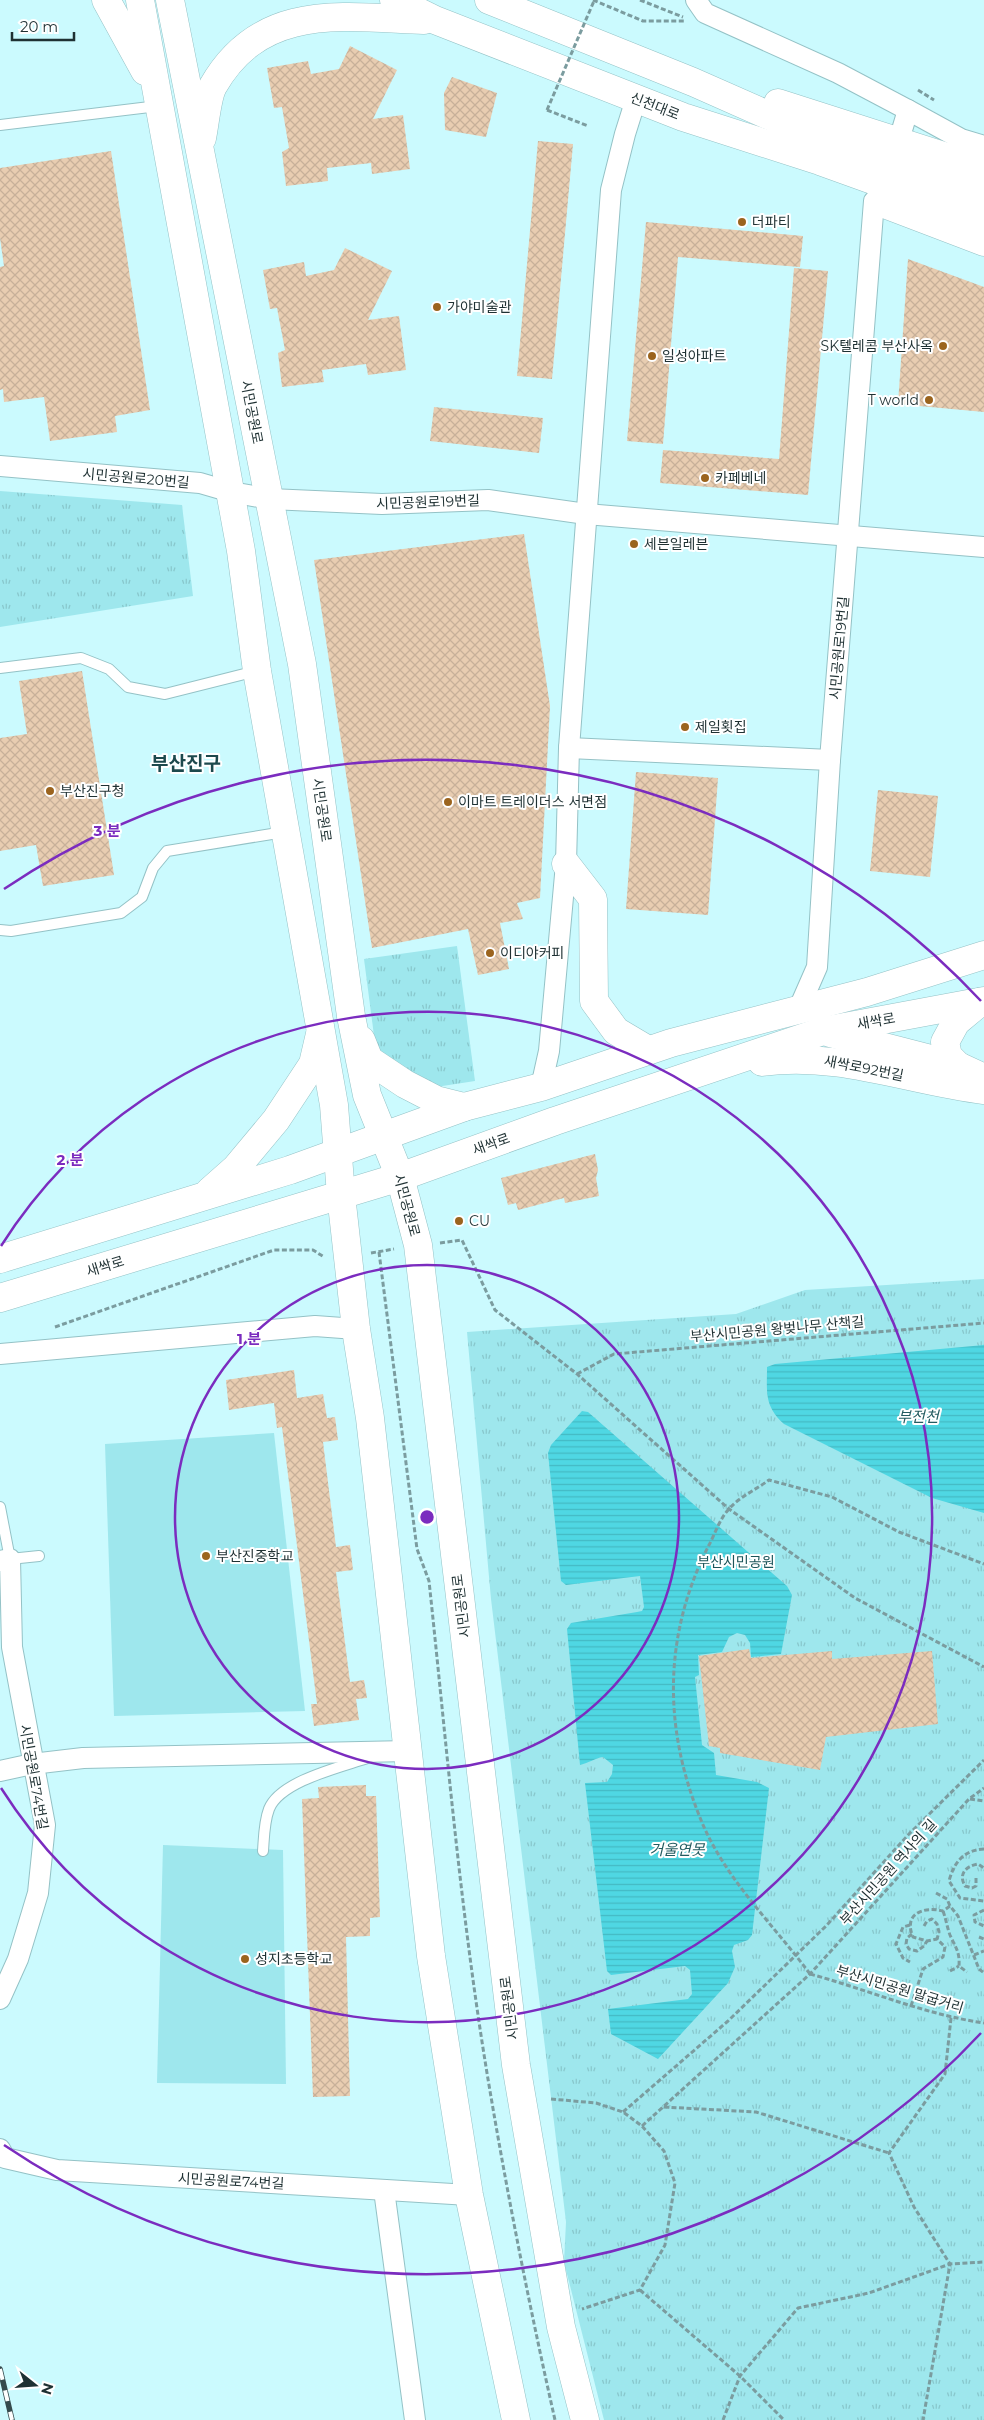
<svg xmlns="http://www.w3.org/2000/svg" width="984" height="2420" font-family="Montserrat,'Noto Sans KR',sans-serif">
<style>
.grass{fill:url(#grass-tufts)}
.pitch{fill:#9ee7ed}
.water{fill:url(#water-rules)}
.building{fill:url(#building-cross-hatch)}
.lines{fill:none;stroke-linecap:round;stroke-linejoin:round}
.lane-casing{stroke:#94c2c6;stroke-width:12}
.street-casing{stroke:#94c2c6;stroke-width:22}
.secondary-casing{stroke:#94c2c6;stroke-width:29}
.path{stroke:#7b9c9f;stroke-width:3;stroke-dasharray:5 2.5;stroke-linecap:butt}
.lane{stroke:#fff;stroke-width:10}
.street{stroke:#fff;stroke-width:20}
.secondary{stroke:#fff;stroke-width:28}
.rail-casing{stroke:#354a4d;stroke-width:5.5}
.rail{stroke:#fff;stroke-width:4;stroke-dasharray:11;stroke-linecap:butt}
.path-bridge{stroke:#7b9c9f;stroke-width:3;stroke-dasharray:5 2.5;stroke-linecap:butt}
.ring{fill:none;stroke:#7b2cbf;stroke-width:2.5}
.poi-dot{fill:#9b641e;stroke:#fff;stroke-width:2}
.labels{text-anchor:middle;stroke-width:4;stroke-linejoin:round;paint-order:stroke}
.street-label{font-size:14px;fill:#1f3133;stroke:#fff}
.poi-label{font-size:14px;fill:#1f3133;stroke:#fff;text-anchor:start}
.park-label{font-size:14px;fill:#1c555a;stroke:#fff}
.water-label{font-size:15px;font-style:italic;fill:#245c61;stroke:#fff}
.district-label{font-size:19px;font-weight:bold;fill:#1d494d;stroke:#fff}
.centre{fill:#7b2cbf;stroke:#fff;stroke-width:2.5}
.ring-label{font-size:15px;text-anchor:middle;font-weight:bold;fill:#7b2cbf;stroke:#fff;stroke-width:4;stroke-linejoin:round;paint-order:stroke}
</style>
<defs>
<pattern id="grass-tufts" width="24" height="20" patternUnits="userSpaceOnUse" patternTransform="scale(1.25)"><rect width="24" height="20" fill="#9ee7ed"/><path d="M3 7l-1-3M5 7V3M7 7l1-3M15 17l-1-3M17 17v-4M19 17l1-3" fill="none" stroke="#88c7cc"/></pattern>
<pattern id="water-rules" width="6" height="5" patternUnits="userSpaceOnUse" patternTransform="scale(1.25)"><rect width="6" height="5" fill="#4fd7e3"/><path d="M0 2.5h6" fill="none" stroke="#44b9c3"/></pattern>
<pattern id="building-cross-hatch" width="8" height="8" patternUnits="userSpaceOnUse" patternTransform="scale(1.25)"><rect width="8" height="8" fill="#e8cdb1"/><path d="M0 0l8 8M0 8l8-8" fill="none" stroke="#c7b099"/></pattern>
</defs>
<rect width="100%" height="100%" fill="#cbfafe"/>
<g class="grass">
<path d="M 0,491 L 182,505 L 193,596 L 0,627 Z"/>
<path d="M 457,946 L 475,1081 L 436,1087 L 376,1051 L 364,959 Z"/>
<path d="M 984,1279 L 984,2420 L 604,2420 L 564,2262 L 566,2222 L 491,1599 L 467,1332 L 736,1314 L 805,1290 Z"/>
</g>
<g class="pitch">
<path d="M 274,1433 L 305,1711 L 114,1716 L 105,1444 Z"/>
<path d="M 163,1845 L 283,1850 L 286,2084 L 157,2083 Z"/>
</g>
<g class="water">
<path d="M 984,1345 L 984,1513 L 932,1498 L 784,1424 C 764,1406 767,1392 767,1367 L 775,1364 Z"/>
<path d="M 582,1411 L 588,1412 L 787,1586 L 792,1595 L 781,1654 L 751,1657 L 750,1643 L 745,1635 L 737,1633 L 729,1637 L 722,1652 L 698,1655 L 699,1675 L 695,1677 L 702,1745 L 714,1753 L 716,1775 L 757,1782 L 769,1788 L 752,1935 L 748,1940 L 734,1945 L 732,1951 L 735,1967 L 728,1983 L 658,2059 L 611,2034 L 608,2009 L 688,1999 L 692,1994 L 690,1970 L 685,1966 L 611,1975 L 607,1971 L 585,1783 L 607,1782 L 612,1774 L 613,1765 L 603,1757 C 595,1758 589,1763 580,1765 L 567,1629 L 571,1623 L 637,1612 L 642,1611 L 644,1607 L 640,1576 L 566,1585 L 561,1581 L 548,1453 L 551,1445 Z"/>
</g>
<g class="building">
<path d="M 350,46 L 397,70 L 373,119 L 403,115 L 410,169 L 372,174 L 371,163 L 327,168 L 328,181 L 286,186 L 282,152 L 289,148 L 282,107 L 274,108 L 267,68 L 308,61 L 311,74 L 339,69 Z"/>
<path d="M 452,77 L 497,93 L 486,137 L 445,130 L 444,93 Z"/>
<path d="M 538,141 L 573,144 L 552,379 L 517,376 Z"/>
<path d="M 111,151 L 150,410 L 115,416 L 117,432 L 50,441 L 44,397 L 4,402 L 3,389 L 0,390 L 0,267 L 4,266 L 0,238 L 0,168 Z"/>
<path d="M 646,222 L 803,236 L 800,267 L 678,257 L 663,444 L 627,441 Z"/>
<path d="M 345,248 L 392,271 L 368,320 L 399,316 L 406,370 L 368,375 L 366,364 L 322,370 L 324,382 L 282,387 L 278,353 L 285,350 L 277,308 L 270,309 L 263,270 L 304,262 L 306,276 L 334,270 Z"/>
<path d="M 908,259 L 984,287 L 984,412 L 898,404 Z"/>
<path d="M 794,268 L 828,271 L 808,495 L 660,483 L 663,450 L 779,459 Z"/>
<path d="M 434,407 L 543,418 L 539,453 L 430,441 Z"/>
<path d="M 524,534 L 550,706 L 540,898 L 517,903 L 523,919 L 500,923 L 509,969 L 478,975 L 468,929 L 372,948 L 314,560 Z"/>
<path d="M 82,671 L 114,875 L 43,886 L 36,845 L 0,851 L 0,738 L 27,734 L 19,681 Z"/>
<path d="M 636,772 L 718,778 L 708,915 L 626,909 Z"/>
<path d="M 878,790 L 938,796 L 930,877 L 870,871 Z"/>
<path d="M 595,1154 L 598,1170 L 596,1178 L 599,1196 L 565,1203 L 564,1198 L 518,1210 L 516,1203 L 508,1205 L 501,1178 Z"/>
<path d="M 294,1370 L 297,1398 L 323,1394 L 327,1418 L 335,1417 L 338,1440 L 323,1442 L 336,1547 L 350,1545 L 353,1570 L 336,1572 L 350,1682 L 364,1680 L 367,1698 L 356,1699 L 359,1720 L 314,1726 L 311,1704 L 317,1704 L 282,1427 L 277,1428 L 274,1403 L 229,1410 L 226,1380 Z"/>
<path d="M 749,1649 L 751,1658 L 832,1651 L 832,1659 L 932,1651 L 938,1724 L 826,1737 L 820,1770 L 720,1753 L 720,1748 L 709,1746 L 699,1656 Z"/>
<path d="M 366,1785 L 366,1796 L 376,1796 L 380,1917 L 370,1918 L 370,1936 L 346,1937 L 350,2096 L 313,2097 L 302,1799 L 319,1798 L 318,1787 Z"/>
</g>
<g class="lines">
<g class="lane-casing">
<g id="lane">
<path d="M 0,125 L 158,106"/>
<path d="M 0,668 L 81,658 L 109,669 L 128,687 L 165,694 L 256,671"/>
<path d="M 0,930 L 11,931 L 121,913 L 142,897 L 153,868 L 167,851 L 284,832"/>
<path d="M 0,1507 L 10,1559 L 39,1556"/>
<path d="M 263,1851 C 264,1837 264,1822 269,1809 C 280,1781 341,1767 367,1758"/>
</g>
</g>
<g class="street-casing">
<g id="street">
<path d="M 696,0 L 705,13 L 838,73 L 908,110 L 899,140"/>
<path d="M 908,110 L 961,139 L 984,146"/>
<path d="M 0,466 L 200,483 L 231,492 L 270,499 L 382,504 L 488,500 L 586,514 L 984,547"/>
<path d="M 569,748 L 830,760"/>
<path d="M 799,1008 L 817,967 L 830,760 L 874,201"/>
<path d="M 541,1087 L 549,1051 L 566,864 L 569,748 L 611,190 L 625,134 L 636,99"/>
<path d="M 0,1354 L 315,1326 L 356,1329"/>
<path d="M 0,1561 L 10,1559 L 12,1647 L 45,1825 L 38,1893 L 18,1959 L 0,1999"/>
<path d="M 0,1771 L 32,1764 L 83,1758 L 408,1751"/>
<path d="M 0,2149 L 5,2158 L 57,2170 L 469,2195"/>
<path d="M 384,2190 L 415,2420"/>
</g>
</g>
<g class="secondary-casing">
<g id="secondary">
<path d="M 106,0 L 145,71"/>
<path d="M 140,0 L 241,551 L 257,671 L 334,1105 L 341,1195 L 356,1329 L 370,1418 L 431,1956 L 469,2195 L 516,2420"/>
<path d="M 170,0 L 302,664 L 351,1016 L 367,1095 L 400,1177 L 418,1245 L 516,2065 L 561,2327 L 585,2420"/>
<path d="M 394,0 L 435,20 L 683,117 L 820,161 L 984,220"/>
<path d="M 489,0 L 693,82 L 795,127 L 984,194"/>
<path d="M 778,103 L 984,169"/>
<path d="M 202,138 C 205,124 207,97 213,86 C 261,2 342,17 424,20"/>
<path d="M 879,202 L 984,242"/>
<path d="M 566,864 L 593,899 L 594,1001 L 616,1031 L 648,1050"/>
<path d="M 830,1033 L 958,1066 L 984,1078"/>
<path d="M 361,1040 L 369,1060 L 405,1084 L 436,1100 L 464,1107"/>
<path d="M 762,1062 C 838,1051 910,1081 984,1090"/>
<path d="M 958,1066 L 948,1056 L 945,1042 L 956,1022 L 980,1002"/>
<path d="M 210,1191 L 236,1168 L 276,1120 L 313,1064 L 320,1034"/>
<path d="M 0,1259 L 290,1170 L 464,1107 L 541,1087 L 671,1043 L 867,992 L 984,955"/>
<path d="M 0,1298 L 400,1177 L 555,1121 L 823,1031 L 984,1001"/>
</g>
</g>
<g class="path">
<path d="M 593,0 L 643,21 L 685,21"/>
<path d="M 640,0 L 683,17"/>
<path d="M 918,90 L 934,100"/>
<path d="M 547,110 L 588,126"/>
<path d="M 440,1243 L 462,1240 L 495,1310 L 577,1374 L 729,1509 L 855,1598 L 984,1667"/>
<path d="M 379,1252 L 417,1549 L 429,1581 C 447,1749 461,1919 489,2085 C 508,2198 530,2309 555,2420"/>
<path d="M 371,1253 L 394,1249"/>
<path d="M 55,1327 L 274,1250 L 313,1250 L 324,1257"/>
<path d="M 577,1374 L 614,1354 L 984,1323"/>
<path d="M 970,1799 L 984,1801"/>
<path d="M 984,1849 C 964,1850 954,1862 949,1881 L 960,1898 L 984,1901"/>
<path d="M 976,1878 L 976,1886 L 972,1888 L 965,1886 C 958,1874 966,1866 978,1864 L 984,1868"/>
<path d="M 936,1893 L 947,1899 L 950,1906"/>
<path d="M 984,1910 L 974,1915 L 975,1922 L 984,1926"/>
<path d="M 943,1911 C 946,1919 947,1927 950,1935 C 955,1947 960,1951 959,1966 L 967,1972"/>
<path d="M 910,1925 L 903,1927 L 896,1944 L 903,1958 L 910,1962"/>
<path d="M 924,1926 L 927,1921 L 932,1919 L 937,1924 L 939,1932 L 937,1939"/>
<path d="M 912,1934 L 907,1938 L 906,1944 L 909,1949 L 917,1951 L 924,1946 L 927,1941"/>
<path d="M 979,1937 L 984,1939"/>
<path d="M 974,1955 L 984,1951"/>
<path d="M 950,1971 L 959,1966"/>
<path d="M 810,1974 C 773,1924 725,1879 701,1820 C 663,1728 663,1635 709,1545 C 715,1534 720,1518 729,1509 C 739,1497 757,1489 769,1480 L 832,1497 L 899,1532 L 984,1564"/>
<path d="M 810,1974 C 869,1990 923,2014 984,2023"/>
<path d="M 911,2006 L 923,1969 L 943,1957 L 945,1947 L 937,1939 L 927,1941 L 913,1937 C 903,1914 923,1906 943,1911 L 950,1906 L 958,1916 L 979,1969 L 984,1973"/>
<path d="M 951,2018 L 945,2074 L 889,2153 L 914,2207 L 950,2264 L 984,2262"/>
<path d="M 551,2099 L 596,2103 L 623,2112 L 642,2126 L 664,2151 L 675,2183 L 665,2245 L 640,2290 L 582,2309"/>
<path d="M 664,2107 L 756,2112 L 889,2153"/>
<path d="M 623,2112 L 728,2021 L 826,1926 L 908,1835 L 984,1760"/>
<path d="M 642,2126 L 810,1974 L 969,1799 L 984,1788"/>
<path d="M 640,2290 L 740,2376 L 784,2420"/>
<path d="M 723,2420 L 740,2376 L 798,2308 L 869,2293 L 950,2264 L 923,2420"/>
</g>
<use href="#lane" class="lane"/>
<use href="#street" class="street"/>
<use href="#secondary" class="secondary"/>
<g class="rail-casing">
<path id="rail" d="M 0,2369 L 12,2420"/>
</g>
<use href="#rail" class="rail"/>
<path class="path-bridge" d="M 547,110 L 594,1"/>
</g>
<g class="ring">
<circle cx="427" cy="1517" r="252"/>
<path d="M1 1246A505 505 0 1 1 1 1788"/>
<path d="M981 2033A757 757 0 0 1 4 2145M4 889A757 757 0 0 1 981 1001"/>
</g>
<g class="poi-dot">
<circle cx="742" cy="222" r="5"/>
<circle cx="437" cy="307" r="5"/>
<circle cx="943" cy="346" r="5"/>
<circle cx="652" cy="356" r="5"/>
<circle cx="929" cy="400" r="5"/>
<circle cx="705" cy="478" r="5"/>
<circle cx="634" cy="544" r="5"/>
<circle cx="685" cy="727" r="5"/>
<circle cx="50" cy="791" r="5"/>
<circle cx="448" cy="802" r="5"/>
<circle cx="490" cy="953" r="5"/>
<circle cx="459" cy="1221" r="5"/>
<circle cx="206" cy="1556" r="5"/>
<circle cx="245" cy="1959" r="5"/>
</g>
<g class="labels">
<g class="street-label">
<text transform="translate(655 106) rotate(21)" y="5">신천대로</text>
<text transform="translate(252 412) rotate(79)" y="5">시민공원로</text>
<text transform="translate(136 478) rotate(5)" y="5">시민공원로20번길</text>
<text transform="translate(428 502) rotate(-2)" y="5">시민공원로19번길</text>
<text transform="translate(839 648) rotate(-85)" y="5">시민공원로19번길</text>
<text transform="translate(322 810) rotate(82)" y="5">시민공원로</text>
<text transform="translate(876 1021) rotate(-10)" y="5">새싹로</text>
<text transform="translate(864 1068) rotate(11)" y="5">새싹로92번길</text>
<text transform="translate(491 1144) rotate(-20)" y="5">새싹로</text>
<text transform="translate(407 1205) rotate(75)" y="5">시민공원로</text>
<text transform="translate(105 1266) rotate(-17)" y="5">새싹로</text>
<text transform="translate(777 1329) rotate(-5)" y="5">부산시민공원 왕벚나무 산책길</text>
<text transform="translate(461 1606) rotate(-97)" y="5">시민공원로</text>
<text transform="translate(34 1777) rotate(80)" y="5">시민공원로74번길</text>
<text transform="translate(888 1872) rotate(-48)" y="5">부산시민공원 역사의 길</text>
<text transform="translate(900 1989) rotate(17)" y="5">부산시민공원 말굽거리</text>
<text transform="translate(509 2008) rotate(-97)" y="5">시민공원로</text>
<text transform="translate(231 2181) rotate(3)" y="5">시민공원로74번길</text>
</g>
<g class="poi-label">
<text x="752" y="227">더파티</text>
<text x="447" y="312">가야미술관</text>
<text x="933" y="351" text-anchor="end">SK텔레콤 부산사옥</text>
<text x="662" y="361">일성아파트</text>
<text x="919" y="405" text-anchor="end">T world</text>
<text x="715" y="483">카페베네</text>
<text x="644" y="549">세븐일레븐</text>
<text x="695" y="732">제일횟집</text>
<text x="60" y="796">부산진구청</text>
<text x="458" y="807">이마트 트레이더스 서면점</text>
<text x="500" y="958">이디야커피</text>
<text x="469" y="1226">CU</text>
<text x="216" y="1561">부산진중학교</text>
<text x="255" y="1964">성지초등학교</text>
</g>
<g class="park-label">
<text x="736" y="1567">부산시민공원</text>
</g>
<g class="water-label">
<text x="918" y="1422">부전천</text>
<text x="677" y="1855">거울연못</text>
</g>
<g class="district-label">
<text x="186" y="770">부산진구</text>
</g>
</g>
<circle cx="427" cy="1517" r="8" class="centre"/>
<g class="ring-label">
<text x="107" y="836">3 분</text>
<text x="70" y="1165">2 분</text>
<text x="249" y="1344">1 분</text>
</g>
<g transform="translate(35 2385) rotate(107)" stroke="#ffffff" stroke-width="4" paint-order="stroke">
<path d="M0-4L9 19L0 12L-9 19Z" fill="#1f3133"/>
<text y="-8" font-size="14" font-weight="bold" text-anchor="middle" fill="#1f3133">N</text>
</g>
<path d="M12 32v8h62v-8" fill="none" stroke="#1f3133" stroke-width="2.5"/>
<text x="20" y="32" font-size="15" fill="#1f3133" stroke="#ffffff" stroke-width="4" paint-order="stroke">20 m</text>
</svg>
